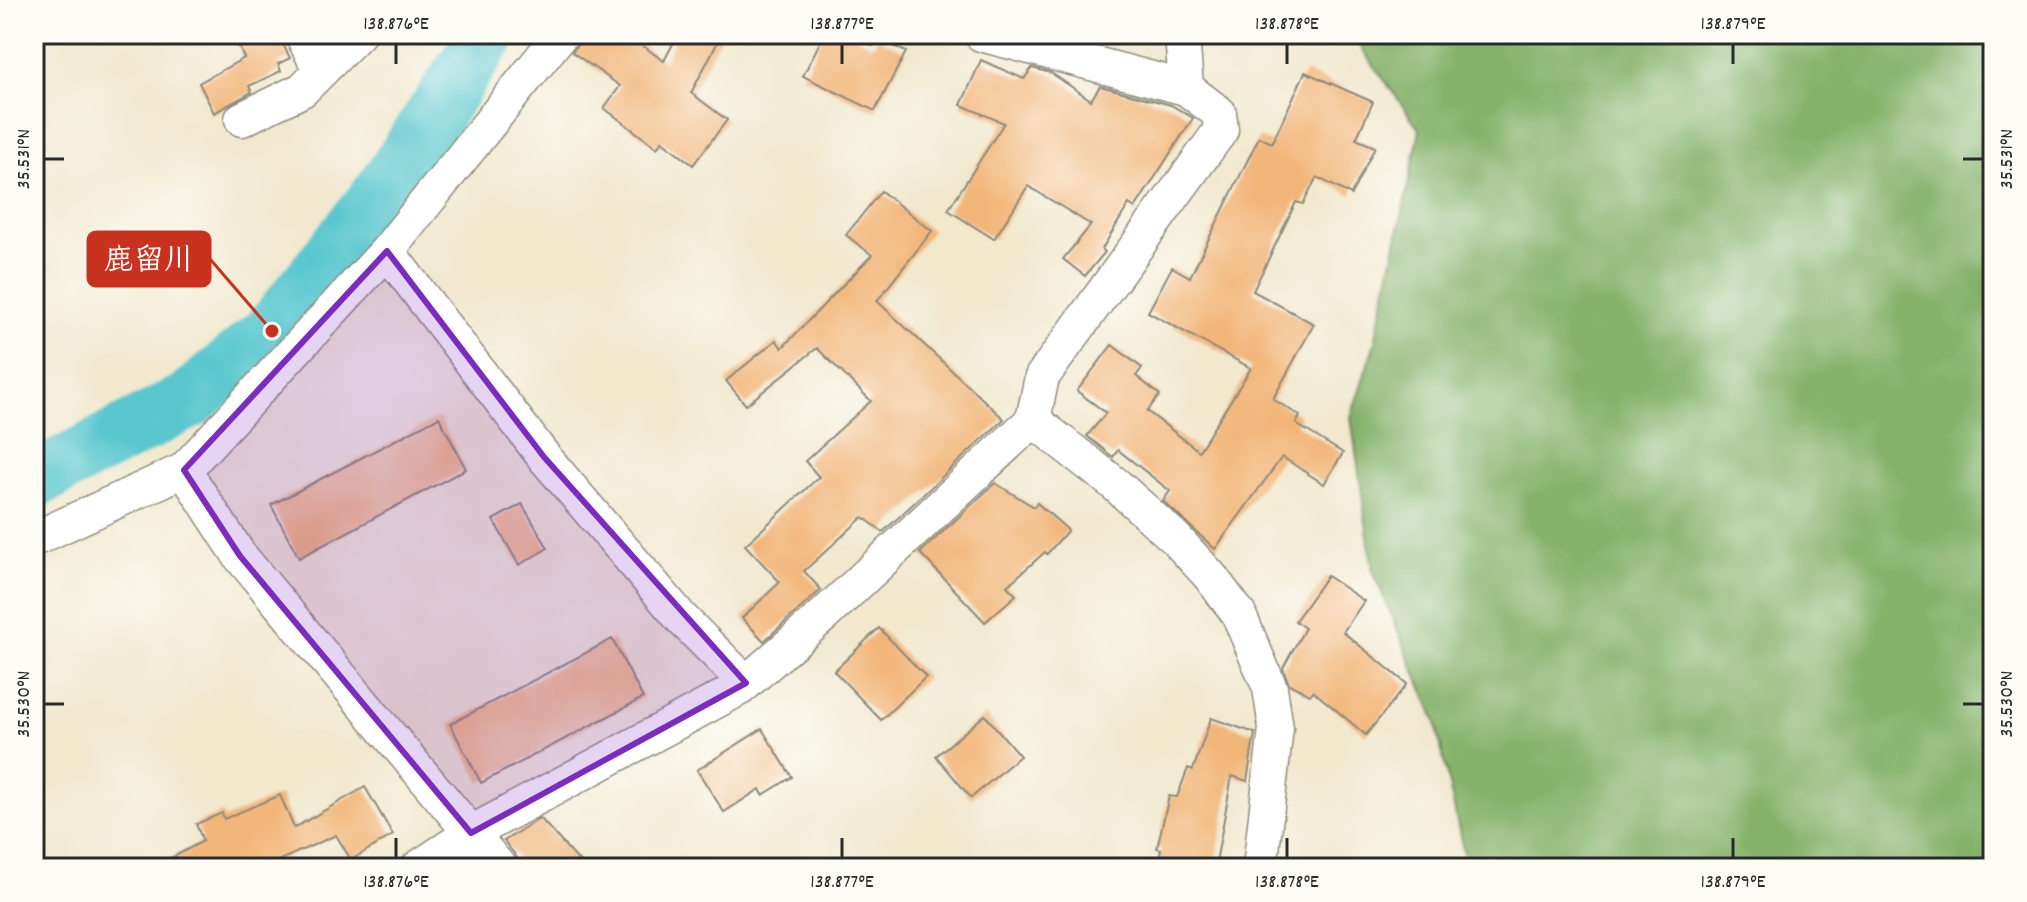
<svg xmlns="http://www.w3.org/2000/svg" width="2027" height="902" font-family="Dekko,'Klee One',sans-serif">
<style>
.forest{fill:#84b26b;stroke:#586e4b;stroke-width:2}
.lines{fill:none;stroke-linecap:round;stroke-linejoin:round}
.river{stroke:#5ac7cf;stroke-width:58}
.building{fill:#f2b679}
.minor-casing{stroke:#8e8a7c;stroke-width:37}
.minor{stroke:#fff;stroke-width:34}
.marked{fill:#7b2cbf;fill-opacity:0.2;stroke:#7b2cbf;stroke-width:6;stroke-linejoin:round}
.ticks{fill:none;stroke:#2b2b2b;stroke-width:3}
.leader{fill:none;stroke:#c8321e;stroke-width:3}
.callout-dot{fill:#c8321e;stroke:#fdfcf7;stroke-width:3}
.callout{fill:#c8321e;stroke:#c8321e;stroke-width:3}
.callout-label{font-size:30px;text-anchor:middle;font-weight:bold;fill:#fff}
.neatline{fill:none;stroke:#2b2b2b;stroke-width:3}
.ticks-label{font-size:20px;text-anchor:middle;fill:#2b2b2b}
</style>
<rect width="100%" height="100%" fill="#fdfcf7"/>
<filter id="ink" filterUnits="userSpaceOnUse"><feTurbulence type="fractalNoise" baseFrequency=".0125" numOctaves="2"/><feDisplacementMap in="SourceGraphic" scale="16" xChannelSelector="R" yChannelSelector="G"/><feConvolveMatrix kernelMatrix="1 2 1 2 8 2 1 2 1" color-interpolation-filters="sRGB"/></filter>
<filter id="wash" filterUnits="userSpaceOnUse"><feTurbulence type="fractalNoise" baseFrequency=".006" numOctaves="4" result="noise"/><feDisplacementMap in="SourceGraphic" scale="32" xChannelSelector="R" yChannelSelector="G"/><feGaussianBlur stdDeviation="1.8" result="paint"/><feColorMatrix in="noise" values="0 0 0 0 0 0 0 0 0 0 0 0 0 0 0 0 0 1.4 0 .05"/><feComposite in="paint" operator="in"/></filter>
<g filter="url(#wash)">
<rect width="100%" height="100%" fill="#f1e8ce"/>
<path class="forest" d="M 1362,34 L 1993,34 L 1993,868 L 1467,868 L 1435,719 L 1373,571 L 1351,417 L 1375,342 L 1420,130 L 1360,46 Z"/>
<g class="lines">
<path class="river" d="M 34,480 L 188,401 L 272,331 L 384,190 L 488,34"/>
</g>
<g id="blocks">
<g class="building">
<path d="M 233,34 L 278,34 L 290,58 L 278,64 L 281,71 L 249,86 L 252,92 L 214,113 L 199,83 L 244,58 Z"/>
<path d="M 585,34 L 626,34 L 664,61 L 678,34 L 722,34 L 691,93 L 727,120 L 693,165 L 662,141 L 657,148 L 604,108 L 620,86 L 572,52 Z"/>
<path d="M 824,34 L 850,34 L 873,46 L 878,38 L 906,52 L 875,111 L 803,76 Z"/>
<path d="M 981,60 L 1024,79 L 1032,68 L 1051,73 L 1091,100 L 1100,86 L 1171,105 L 1193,118 L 1135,208 L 1129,204 L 1102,249 L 1105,252 L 1085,276 L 1063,259 L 1091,225 L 1028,186 L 994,239 L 948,210 L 1004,123 L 961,105 Z"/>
<path d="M 1305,72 L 1373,102 L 1356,139 L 1375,147 L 1351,195 L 1317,177 L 1303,204 L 1296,202 L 1253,291 L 1314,324 L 1273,399 L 1300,416 L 1296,424 L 1343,453 L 1324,484 L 1282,457 L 1215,549 L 1163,501 L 1170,491 L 1118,450 L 1113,457 L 1087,436 L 1106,413 L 1077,391 L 1112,345 L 1142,368 L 1136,376 L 1160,395 L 1147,411 L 1199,451 L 1251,368 L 1148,312 L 1172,267 L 1190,277 L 1259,137 L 1272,143 Z"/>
<path d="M 881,191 L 932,231 L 877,301 L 1004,419 L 883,532 L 863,517 L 804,571 L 821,590 L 764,641 L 742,618 L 780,582 L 745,545 L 819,477 L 805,461 L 871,401 L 817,348 L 746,405 L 726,381 L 776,340 L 782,348 L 872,255 L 846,235 Z"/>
<path d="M 439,417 L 466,469 L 299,558 L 271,505 Z"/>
<path d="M 995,483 L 1034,507 L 1037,503 L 1068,530 L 1047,554 L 1045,552 L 1007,586 L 1016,595 L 985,622 L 920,553 Z"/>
<path d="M 522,504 L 548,548 L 519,565 L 493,520 Z"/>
<path d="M 1327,576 L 1364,601 L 1343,632 L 1407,684 L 1366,735 L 1313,691 L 1310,695 L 1289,684 L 1283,668 L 1305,628 L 1295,621 Z"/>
<path d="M 879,628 L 926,677 L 881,720 L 834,671 Z"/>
<path d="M 612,639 L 643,698 L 481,783 L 450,724 Z"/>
<path d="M 985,715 L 1020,756 L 971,798 L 936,756 Z"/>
<path d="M 1211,718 L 1255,733 L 1247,781 L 1232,776 L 1215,868 L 1157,868 L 1161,849 L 1157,848 L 1169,796 L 1177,797 L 1188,768 L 1193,770 Z"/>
<path d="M 762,729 L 792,777 L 763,795 L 760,789 L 724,812 L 697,770 Z"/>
<path d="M 365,787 L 393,835 L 351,860 L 336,835 L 262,868 L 153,868 L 203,841 L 196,824 L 222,813 L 224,819 L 280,795 L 294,828 Z"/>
<path d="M 540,818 L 585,868 L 520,868 L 516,856 L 504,841 Z"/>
</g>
</g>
</g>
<g filter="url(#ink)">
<use href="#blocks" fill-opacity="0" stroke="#8e8a7c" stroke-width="2"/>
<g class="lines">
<g class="minor-casing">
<g id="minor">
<path d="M 302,34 L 320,70"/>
<path d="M 1182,34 L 1186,88"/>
<path d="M 242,119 L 302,90 L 358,34"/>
<path d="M 387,251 L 544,457 L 682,619 L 746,683"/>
<path d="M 1033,420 L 1115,484 L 1175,538 L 1210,576 L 1238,613 L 1270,688 L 1276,728 L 1260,868"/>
<path d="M 184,470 L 240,556 L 500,868"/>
<path d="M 34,539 L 184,470 L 387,251 L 561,34"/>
<path d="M 418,868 L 471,833 L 740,688 L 824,615 L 1033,420 L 1042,377 L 1221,130 L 1219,113 L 1186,88 L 981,34"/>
</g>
</g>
<use href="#minor" class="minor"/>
</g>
</g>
<path class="marked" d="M 387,251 L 544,457 L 746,683 L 471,833 L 240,556 L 184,470 Z"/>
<path class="ticks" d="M 396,44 L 396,64M 842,44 L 842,64M 1287,44 L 1287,64M 1733,44 L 1733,64M 44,159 L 64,159M 1963,159 L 1983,159M 44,704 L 64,704M 1963,704 L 1983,704M 396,838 L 396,858M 842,838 L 842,858M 1287,838 L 1287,858M 1733,838 L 1733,858"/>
<path class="leader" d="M272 331L210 259"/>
<circle class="callout-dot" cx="272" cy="331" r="8"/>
<rect class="callout" x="88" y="232" width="122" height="54" rx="8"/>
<g class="callout-label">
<text x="149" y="269">鹿留川</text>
</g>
<rect width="2027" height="902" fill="none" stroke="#fdfcf7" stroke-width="88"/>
<rect x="44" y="44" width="1939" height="814" class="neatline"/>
<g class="ticks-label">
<text x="396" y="29">138.876°E</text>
<text x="842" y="29">138.877°E</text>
<text x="1287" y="29">138.878°E</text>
<text x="1733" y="29">138.879°E</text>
<text transform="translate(22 159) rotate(-90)" y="7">35.531°N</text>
<text transform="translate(2005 159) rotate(-90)" y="7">35.531°N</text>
<text transform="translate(22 704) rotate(-90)" y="7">35.530°N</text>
<text transform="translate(2005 704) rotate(-90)" y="7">35.530°N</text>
<text x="396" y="887">138.876°E</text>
<text x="842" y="887">138.877°E</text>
<text x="1287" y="887">138.878°E</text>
<text x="1733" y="887">138.879°E</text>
</g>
</svg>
